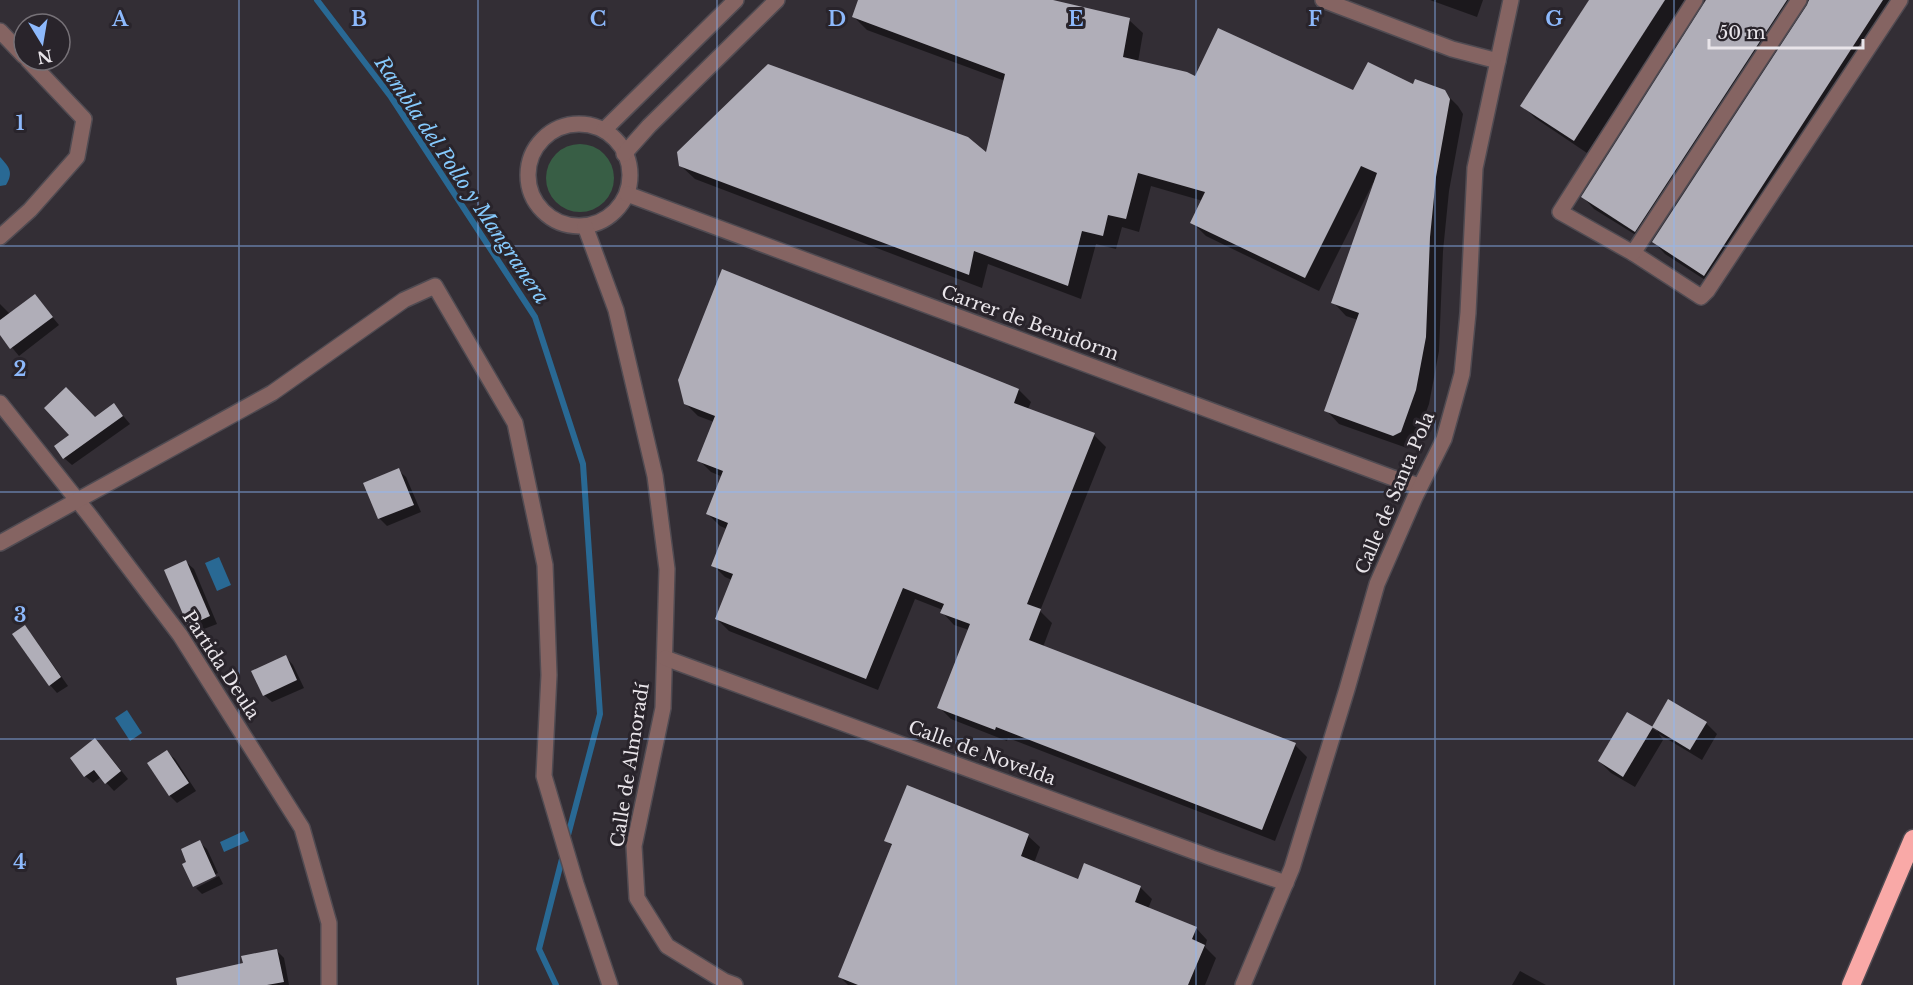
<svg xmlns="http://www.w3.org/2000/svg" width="1913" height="985" font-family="'Libre Baskerville',serif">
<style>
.green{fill:#385e45}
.water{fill:#296994}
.shadow{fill:#0007}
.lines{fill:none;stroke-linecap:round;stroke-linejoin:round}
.stream{stroke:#296994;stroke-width:6}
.building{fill:#b0aeb8}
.minor-casing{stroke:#504b52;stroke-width:18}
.highway-casing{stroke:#504b52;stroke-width:21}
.minor{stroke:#856462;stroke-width:15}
.highway{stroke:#f9a9a7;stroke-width:18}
.grid{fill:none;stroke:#8db9fc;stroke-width:1.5;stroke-opacity:0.55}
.labels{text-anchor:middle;stroke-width:6;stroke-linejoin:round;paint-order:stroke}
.street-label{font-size:18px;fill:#e9e5ea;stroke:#29242b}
.water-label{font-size:20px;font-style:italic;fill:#86cafd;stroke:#29242b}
.grid-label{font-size:20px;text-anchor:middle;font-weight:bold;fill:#8db9fc;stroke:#29242b;stroke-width:6;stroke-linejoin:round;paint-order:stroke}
</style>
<rect width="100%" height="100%" fill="#332e35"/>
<circle class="green" cx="580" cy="178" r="34"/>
<g class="water">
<path d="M 0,157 C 9,167 14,172 6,185 L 0,186 Z"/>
<path d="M 219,557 L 231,585 L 217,591 L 205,563 Z"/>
<path d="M 127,710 L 142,733 L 130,741 L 115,718 Z"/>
<path d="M 244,831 L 249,841 L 224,852 L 220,842 Z"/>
</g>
<g class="shadow">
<path d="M 859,0 L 1047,0 L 1129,20 L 1143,33 L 1138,62 L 1196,78 L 1354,92 L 1413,86 L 1444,92 L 1458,106 L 1463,114 L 1449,191 L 1443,251 L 1439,351 L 1429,404 L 1414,445 L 1407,448 L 1339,424 L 1326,410 L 1358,320 L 1346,316 L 1333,302 L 1375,183 L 1373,183 L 1319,291 L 1206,236 L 1192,222 L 1203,201 L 1151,186 L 1139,232 L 1122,227 L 1116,249 L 1096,244 L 1081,299 L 988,264 L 982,288 L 695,179 L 681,166 L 987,155 L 1005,81 L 867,30 L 854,17 Z"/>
<path d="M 1430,0 L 1483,0 L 1477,17 Z"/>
<path d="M 1590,0 L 1686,0 L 1587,153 L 1535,118 L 1522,105 Z"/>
<path d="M 1709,0 L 1902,0 L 1716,287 L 1665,254 L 1654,242 L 1809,6 L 1809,1 L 1802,6 L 1647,242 L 1594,209 L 1583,197 Z"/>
<path d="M 35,296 L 59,325 L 19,356 L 0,333 L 0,304 L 10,314 Z"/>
<path d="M 1019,390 L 1031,402 L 1028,409 L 1094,435 L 1106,447 L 1040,611 L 1052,623 L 1043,647 L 1295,745 L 1307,757 L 1275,841 L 1008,738 L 1007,741 L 951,719 L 939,707 L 969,630 L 954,625 L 942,612 L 943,610 L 915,599 L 878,690 L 729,631 L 717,619 L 732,580 L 725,577 L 713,565 L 727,529 L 720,526 L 708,514 L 723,477 L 711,472 L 699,460 L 714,422 L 698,416 L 685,403 Z"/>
<path d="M 114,405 L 130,424 L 72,465 L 64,458 L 95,418 Z"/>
<path d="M 398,470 L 406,477 L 421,512 L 387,526 L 380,519 L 365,484 Z"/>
<path d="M 186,562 L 194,569 L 217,624 L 196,632 L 189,625 Z"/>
<path d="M 25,627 L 32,635 L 68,686 L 57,693 L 50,685 Z"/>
<path d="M 286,657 L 293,665 L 304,688 L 272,702 L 264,695 Z"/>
<path d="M 1627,714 L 1658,732 L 1654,726 L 1706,723 L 1717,734 L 1702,760 L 1659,734 L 1663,740 L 1635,787 L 1611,773 L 1599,761 Z"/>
<path d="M 103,748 L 128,779 L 114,791 L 101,777 L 93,783 L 85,776 Z"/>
<path d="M 167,752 L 175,759 L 196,791 L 177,803 L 170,796 L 149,764 Z"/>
<path d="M 1028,836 L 1040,847 L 1034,863 L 1078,881 L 1140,887 L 1152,899 L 1148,909 L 1196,928 L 1207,940 L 1205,947 L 1216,958 L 1205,985 L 848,985 L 840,977 L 893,847 L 886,840 Z"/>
<path d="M 199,842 L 207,849 L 218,873 L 195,884 L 195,887 L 184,864 L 188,862 Z"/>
<path d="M 219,876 L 223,884 L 202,894 L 196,888 Z"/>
<path d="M 276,950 L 284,958 L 289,985 L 209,985 L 245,964 Z"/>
<path d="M 1520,971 L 1546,985 L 1512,985 Z"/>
</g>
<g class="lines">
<g class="stream">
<path d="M 317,0 L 391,97 L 535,317 L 583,464 L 600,714 L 567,839"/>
<path d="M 556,985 L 539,949 L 563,855"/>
</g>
</g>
<g class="building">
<path d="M 858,0 L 1053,0 L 1130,18 L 1123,57 L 1187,72 L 1195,76 L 1218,28 L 1353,90 L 1368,62 L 1413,84 L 1415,79 L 1445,90 L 1450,99 L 1436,177 L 1430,237 L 1426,337 L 1416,390 L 1401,432 L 1393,436 L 1324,411 L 1359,313 L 1331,303 L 1377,173 L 1361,166 L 1305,278 L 1190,223 L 1205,192 L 1138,173 L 1126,219 L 1108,215 L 1103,236 L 1082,231 L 1068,286 L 974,251 L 969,275 L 679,166 L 677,152 L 768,64 L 968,137 L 986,152 L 1005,74 L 852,17 Z"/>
<path d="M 1589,0 L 1665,0 L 1574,141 L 1520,106 Z"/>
<path d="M 1706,0 L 1787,0 L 1635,232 L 1581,197 Z"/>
<path d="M 1809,0 L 1883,0 L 1704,276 L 1652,242 L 1807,5 Z"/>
<path d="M 722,269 L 1019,389 L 1014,403 L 1095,433 L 1027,604 L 1041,609 L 1029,640 L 1296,743 L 1262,830 L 996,727 L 995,730 L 937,708 L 970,624 L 940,613 L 944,604 L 903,588 L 866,679 L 715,619 L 733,574 L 711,566 L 728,523 L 706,514 L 723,471 L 697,461 L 715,416 L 684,404 L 678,380 Z"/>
<path d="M 35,294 L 53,317 L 10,349 L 0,335 L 0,320 Z"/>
<path d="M 66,387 L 95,417 L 114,403 L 123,416 L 63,459 L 54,446 L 69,435 L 44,408 Z"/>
<path d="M 399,468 L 414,505 L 378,519 L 363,483 Z"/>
<path d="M 186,560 L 210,616 L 188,626 L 164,570 Z"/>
<path d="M 25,625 L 61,677 L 49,686 L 12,634 Z"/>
<path d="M 286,655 L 297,680 L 263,696 L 251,671 Z"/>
<path d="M 1668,699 L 1707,722 L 1690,750 L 1652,727 Z"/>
<path d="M 1627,712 L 1653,727 L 1623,777 L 1598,761 Z"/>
<path d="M 95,738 L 121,771 L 105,784 L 94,770 L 84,777 L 70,758 Z"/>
<path d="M 167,750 L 189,783 L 169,796 L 147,763 Z"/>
<path d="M 907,785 L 1029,834 L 1021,856 L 1078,879 L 1084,863 L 1141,886 L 1135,902 L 1197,927 L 1192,939 L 1205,945 L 1188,985 L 858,985 L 838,977 L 892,844 L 884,841 Z"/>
<path d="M 200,840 L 216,876 L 193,887 L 182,864 L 186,862 L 181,849 Z"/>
<path d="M 277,949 L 284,982 L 267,985 L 177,985 L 176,978 L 243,963 L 241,956 Z"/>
</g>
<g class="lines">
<g class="minor-casing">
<g id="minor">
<path d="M 1323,0 L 1452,49 L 1498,61"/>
<path d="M 1695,0 L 1560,212 L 1633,253 L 1701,297 L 1707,291 L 1900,0"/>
<path d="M 0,31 L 24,56"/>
<circle cx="579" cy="175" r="51"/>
<path d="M 604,130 L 736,0"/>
<path d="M 624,154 L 649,126 L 777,0"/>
<path d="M 627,194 L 1393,478 L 1420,486"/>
<path d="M 585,226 L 616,310 L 655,476 L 667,569 L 663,708 L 634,846 L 637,898 L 667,946 L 724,981 L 735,985"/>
<path d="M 0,237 L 30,210 L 77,157 L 84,119 L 28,60"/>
<path d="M 1633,253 L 1799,0"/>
<path d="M 0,403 L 90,516 L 180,635 L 302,828 L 329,923 L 329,985"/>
<path d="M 0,543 L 272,393 L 404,300 L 435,286 L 515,423 L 545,565 L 549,675 L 544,776 L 576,884 L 610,985"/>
<path d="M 665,658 L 1212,858 L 1286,883"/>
<path d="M 1243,985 L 1292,868 L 1347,689 L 1377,584 L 1415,497 L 1444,439 L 1462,374 L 1468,313 L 1475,168 L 1511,0"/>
</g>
</g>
<g class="highway-casing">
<path id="highway" d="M 1851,985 L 1913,839"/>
</g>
<use href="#minor" class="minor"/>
<use href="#highway" class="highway"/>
</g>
<path class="grid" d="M 239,0 L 239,985M 478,0 L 478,985M 717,0 L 717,985M 956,0 L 956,985M 1196,0 L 1196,985M 1435,0 L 1435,985M 1674,0 L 1674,985M 0,246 L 1913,246M 0,492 L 1913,492M 0,739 L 1913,739"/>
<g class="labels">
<g class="street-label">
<text transform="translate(1030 323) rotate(20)" y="6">Carrer de Benidorm</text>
<text transform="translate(1395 493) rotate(-67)" y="6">Calle de Santa Pola</text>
<text transform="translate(221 665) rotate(57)" y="6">Partida Deula</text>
<text transform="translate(982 753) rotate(20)" y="6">Calle de Novelda</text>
<text transform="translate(630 765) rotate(-81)" y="6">Calle de Almoradí</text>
</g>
<g class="water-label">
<text transform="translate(462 180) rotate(56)" y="7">Rambla del Pollo y Mangranera</text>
</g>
</g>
<g class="grid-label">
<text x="120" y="26">A</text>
<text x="359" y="26">B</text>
<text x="598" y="26">C</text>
<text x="837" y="26">D</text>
<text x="1076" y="26">E</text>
<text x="1315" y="26">F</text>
<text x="1554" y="26">G</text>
<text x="20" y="130">1</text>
<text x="20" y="376">2</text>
<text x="20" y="622">3</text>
<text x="20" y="869">4</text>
</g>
<g transform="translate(42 42) rotate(169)"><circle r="28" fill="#29242b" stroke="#767177" stroke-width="1.5"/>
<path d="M0-4.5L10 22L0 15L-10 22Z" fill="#8db9fc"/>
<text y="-9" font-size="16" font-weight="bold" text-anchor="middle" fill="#e9e5ea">N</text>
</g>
<path d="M1709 39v9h154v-9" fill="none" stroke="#e9e5ea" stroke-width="3"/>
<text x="1718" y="39" font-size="18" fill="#e9e5ea" stroke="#29242b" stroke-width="4.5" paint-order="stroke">50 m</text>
</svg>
